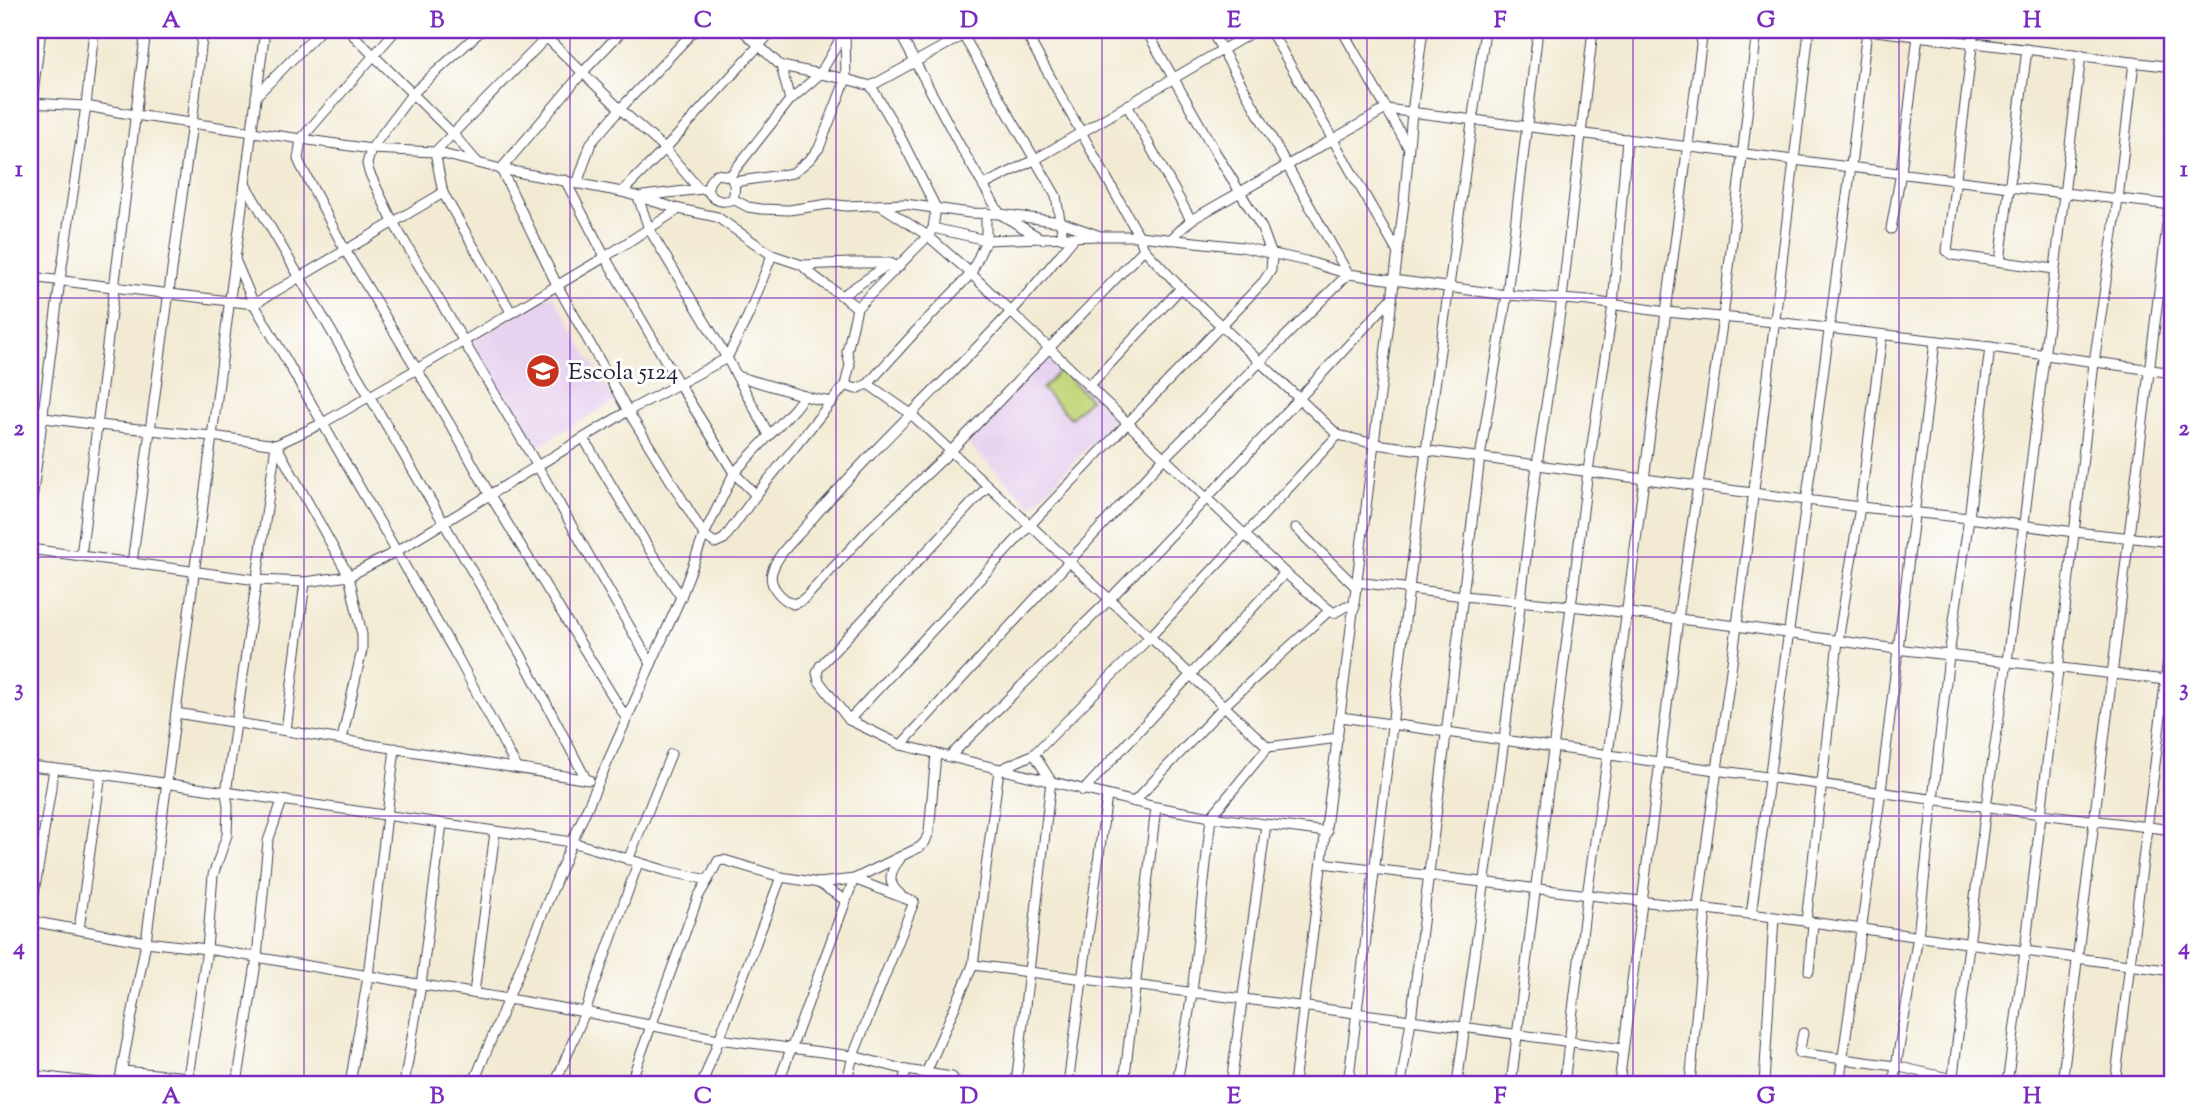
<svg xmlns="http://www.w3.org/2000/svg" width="2203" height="1114" font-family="'Sorts Mill Goudy',serif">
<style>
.built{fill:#e7d2ef}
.pitch{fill:#c2d578;stroke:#727c5a;stroke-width:2}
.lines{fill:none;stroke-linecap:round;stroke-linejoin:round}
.street-casing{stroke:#414052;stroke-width:11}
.street{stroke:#fff;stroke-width:9}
.grid{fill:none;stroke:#7b2cbf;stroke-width:2;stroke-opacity:0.55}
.labels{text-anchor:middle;stroke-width:6;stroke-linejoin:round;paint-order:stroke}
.poi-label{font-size:24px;fill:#22223b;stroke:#fff;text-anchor:start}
.neatline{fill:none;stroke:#7b2cbf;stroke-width:2.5}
.grid-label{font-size:23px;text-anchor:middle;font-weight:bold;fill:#7b2cbf}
</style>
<rect width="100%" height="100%" fill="#fff"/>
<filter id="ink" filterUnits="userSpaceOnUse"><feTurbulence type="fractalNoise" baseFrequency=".0143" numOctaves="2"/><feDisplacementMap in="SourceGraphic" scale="14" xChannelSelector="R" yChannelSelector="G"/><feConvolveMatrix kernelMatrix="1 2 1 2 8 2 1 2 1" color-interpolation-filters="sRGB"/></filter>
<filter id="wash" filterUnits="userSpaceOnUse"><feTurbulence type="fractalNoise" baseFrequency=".00686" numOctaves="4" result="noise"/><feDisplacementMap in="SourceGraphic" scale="28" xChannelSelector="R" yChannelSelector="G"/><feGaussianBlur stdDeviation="1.57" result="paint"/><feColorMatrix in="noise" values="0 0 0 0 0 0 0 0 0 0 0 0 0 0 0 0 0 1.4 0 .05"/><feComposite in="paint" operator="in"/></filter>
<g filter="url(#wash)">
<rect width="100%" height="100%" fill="#f2ead3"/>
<g class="built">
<path d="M 552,294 L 615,401 L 534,448 L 472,342 Z"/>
<path d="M 1048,354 L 1115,418 L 1032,506 L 965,441 Z"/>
</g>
<path class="pitch" d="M 1060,370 L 1090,399 L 1071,418 L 1042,389 Z"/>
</g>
<g filter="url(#ink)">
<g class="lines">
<g class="street-casing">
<g id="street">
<path d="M 348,30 L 453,134 L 478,163"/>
<path d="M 396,30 L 301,139 L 298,159 L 301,166 L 345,250 L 457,436 L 490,495 L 626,718"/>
<path d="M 482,30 L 412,94 L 371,149 L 367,164 L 369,172 L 393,222 L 537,465 L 651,664"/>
<path d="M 539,30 L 620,109 L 665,149 L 699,189"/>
<path d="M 623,30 L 583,72 L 501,169 L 557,285 L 628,411 L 704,535 L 715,543 L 724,539 L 756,495 L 845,385"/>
<path d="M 742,30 L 781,66 L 790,100"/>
<path d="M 898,30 L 959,144 L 1000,214 L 1042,239"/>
<path d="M 960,30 L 1056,196 L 1063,238"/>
<path d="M 1024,30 L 1139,236 L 1144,249 L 951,451 L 868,530 L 807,596 L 801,601 L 793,604 C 782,599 768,586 772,572 C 777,554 795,539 807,525 C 870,451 942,385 1009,314 C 1032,290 1053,263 1075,237"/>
<path d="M 1270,30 L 1398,253"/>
<path d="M 1342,30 L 1408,147"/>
<path d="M 1867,30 L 2173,67"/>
<path d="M 1974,30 L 1947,251 L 1952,255 L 2054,269"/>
<path d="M 781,66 L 846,79 L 871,86 L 897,130 L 936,208 L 933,228 L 928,236 L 857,308 L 847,352 L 850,365 L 845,385 L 856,389 L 868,384 L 911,414 L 1268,747 L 1338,738"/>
<path d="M 871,86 L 973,30"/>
<path d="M 256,96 L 321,30"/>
<path d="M 30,103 L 86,106 L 135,115 L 371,149 L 435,152 L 501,169 L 622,192 L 679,209 L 717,217 L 772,255 L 802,265 L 851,263 L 890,263 L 899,267"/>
<path d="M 1127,105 L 1191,220 L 1170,240"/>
<path d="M 30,117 L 41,30"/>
<path d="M 730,176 L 790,100 L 820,74 L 838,43 L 841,30"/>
<path d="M 565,180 L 605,257 L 679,384 L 734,473 L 756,495"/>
<path d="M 734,182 L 793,173 L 810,159 L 819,148 L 846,79 L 845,30"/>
<path d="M 245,184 L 520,653 L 586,779"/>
<path d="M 577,184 L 591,143 L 620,109 L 695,30"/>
<path d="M 984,185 L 1036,159 L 1256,30"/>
<path d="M 622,192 L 665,149 L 773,30"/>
<path d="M 643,196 L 702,189"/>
<path d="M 638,197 L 649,229 L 727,358 L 769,435"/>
<path d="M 733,199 C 735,190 736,185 730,176 L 716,174 L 710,181 L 707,190 C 713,200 721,204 733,199 L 748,207 L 761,209 L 789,210 L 829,204 L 846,206 L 905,204 L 970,213 L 1000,214 L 1061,222 L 1100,236 L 1139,236 L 1242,247 L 1306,261 L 1348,274 L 1507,295 L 1589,301 L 1666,312 L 1775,322 L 1990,347 L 2173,373"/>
<path d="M 880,205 L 928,236 L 966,269 L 1285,573 L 1332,612 L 1334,613 L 1346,606 L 1355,607"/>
<path d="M 1191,220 L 1386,109 L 2009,187 L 2173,205"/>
<path d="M 933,228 L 986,240 L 1097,236"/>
<path d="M 1891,229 L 1901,172 L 1918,36"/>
<path d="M 1144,249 L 1181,288 L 1338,435"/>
<path d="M 2000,261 L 2027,49"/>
<path d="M 236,262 L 254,304 L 459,660 L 517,768"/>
<path d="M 802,265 C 818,283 840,292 857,308"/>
<path d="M 30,277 L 254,304 L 443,193"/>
<path d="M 843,295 L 889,264"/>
<path d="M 511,312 L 443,193 L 435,152 L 547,37"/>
<path d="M 737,376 L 815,399 L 832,402"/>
<path d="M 868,384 L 916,331 L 971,274 L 986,240 L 986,213"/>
<path d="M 1089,386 L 1181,288"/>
<path d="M 30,416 L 98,425 L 212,436 L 276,445 L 323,423 L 417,369 L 605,257 L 679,209"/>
<path d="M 584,439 L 651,552 L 681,597"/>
<path d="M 276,445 L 349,576 L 362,635 L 362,650 L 342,739"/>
<path d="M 987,487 L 820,666 L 817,673 L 819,681 L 849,720 L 901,745 L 1156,807 L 1211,817 L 1327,832"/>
<path d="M 30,516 L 60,280 L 86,106 L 94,30"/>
<path d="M 1296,528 L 1357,588"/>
<path d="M 30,549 L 257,580 L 305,582 L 349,576 L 397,551 L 628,411 L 727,358 L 748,316 L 772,255"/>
<path d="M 81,556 L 146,30"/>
<path d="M 132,563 L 192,123 L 203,30"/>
<path d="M 1358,582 L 1463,596 L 1571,606 L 1737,626 L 1896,649 L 2166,680"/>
<path d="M 176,713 L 589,780"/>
<path d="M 1341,717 L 1715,770 L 2041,814 L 2173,830"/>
<path d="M 849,720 L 1031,524 L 1264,281 L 1271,270 L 1272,255 L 1262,228 L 1216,153 L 1146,30"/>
<path d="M 286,730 L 305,582"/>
<path d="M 901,745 L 1164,458 L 1348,274 L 1211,30"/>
<path d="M 949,757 L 1109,600 L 1207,498 L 1392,298"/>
<path d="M 30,766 L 101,774 L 572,842 L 667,871 L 708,880 L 718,861 L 724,860 L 781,877 L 819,883 L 854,879 L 920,847 L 925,842 L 929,832 L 936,754"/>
<path d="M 1083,791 L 1285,573"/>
<path d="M 1134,802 L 1224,706 L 1330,610"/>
<path d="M 628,860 L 671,754"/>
<path d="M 1322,863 L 1774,917 L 2173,971"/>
<path d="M 820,884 L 845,900"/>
<path d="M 900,894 C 886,883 890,871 900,859"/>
<path d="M 1698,908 C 1710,813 1725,719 1737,625 C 1762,427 1787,228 1809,30"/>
<path d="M 1751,915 L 1851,166 L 1867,30"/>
<path d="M 30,919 L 54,769"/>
<path d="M 30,921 L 146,942 L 207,949 L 508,999 L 585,1012 L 718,1039 L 853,1056 L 906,1070 L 952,1077 L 957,1084"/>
<path d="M 1806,922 L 1838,641 L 1860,507 L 1882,335"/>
<path d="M 79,929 L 101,774"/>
<path d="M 973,965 L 999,770 L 1034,754 L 1150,637 L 1338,435 L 1375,444 L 1860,507 L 1969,518 L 2074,532 L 2173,542"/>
<path d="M 1809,971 L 1813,923"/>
<path d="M 474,993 L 495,832"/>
<path d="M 1803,1033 L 1799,1053 L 1895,1066 L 1953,1079 L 1995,1084"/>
<path d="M 123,1071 L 188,1077 L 204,1084"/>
<path d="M 926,1073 L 973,965 L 1411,1020 L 1623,1049"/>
<path d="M 30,1075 L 105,1084"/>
<path d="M 119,1084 L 146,942 L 265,30"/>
<path d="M 187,1084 L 207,949 L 213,875 L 227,835 L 228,806 L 226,793 L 276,445"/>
<path d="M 237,1084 L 257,957 L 268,841 L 282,801"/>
<path d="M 350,1084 L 368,976 L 395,748"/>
<path d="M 404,1084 L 421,985 L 442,824"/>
<path d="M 473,1084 L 572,842 L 681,597 L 704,535 L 734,473 L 794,409 L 804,396"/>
<path d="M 555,1084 L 585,1012 L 638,863"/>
<path d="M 630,1084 L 698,897 L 708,880"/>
<path d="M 702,1084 L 781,877"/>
<path d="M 778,1084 L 854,879 L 914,902"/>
<path d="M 846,1084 L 853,1056 L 914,902"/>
<path d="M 903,1084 L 906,1070"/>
<path d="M 1016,1084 L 1051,781 L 1034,754"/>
<path d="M 1068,1084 L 1107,796"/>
<path d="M 1124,1084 L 1156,807"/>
<path d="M 1177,1084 L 1192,993 L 1211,817 L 1268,747"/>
<path d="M 1231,1084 L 1266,824"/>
<path d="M 1294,1084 L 1404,203 L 1412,112 L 1423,30"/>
<path d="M 1348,1084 L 1426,450 L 1485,30"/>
<path d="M 1401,1084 L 1411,1020 L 1480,457 L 1507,295 L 1538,30"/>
<path d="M 1457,1084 L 1504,740 L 1537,465 L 1562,299 L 1593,30"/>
<path d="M 1511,1084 L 1588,471 L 1613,305 L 1627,139"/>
<path d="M 1564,1084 L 1587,895 L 1608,754 L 1703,30"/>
<path d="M 1619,1084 L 1678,619 L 1723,318 L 1757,30"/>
<path d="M 1690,1084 L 1706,909"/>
<path d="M 1764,1084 L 1774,917"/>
<path d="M 1839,1084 L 1881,791 L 1935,341"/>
<path d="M 1893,1084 L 1918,936 L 1949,655 L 1969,518 L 1990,347"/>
<path d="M 1952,1084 L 1986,807 L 2007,662 L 2081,55"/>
<path d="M 2007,1084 L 2025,951 L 2094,363 L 2118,199 L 2134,62"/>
<path d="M 2062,1084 L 2173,176"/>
<path d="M 2115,1084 L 2173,620"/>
<path d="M 2170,1084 L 2173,1060"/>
</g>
</g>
<use href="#street" class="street"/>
</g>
</g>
<path class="grid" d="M 304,30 L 304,1084M 570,30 L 570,1084M 836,30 L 836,1084M 1102,30 L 1102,1084M 1367,30 L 1367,1084M 1633,30 L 1633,1084M 1899,30 L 1899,1084M 30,298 L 2173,298M 30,557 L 2173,557M 30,816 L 2173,816"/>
<defs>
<g id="school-disc" transform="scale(1.75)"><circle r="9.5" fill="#c8321e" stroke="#fff"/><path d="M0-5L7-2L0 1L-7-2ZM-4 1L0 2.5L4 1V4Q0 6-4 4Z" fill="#fff"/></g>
</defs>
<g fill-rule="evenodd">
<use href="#school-disc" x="543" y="371"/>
</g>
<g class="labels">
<g class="poi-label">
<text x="568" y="379">Escola 5124</text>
</g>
</g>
<rect width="2203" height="1114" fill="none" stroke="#fff" stroke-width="77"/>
<rect x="38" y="38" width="2126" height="1038" class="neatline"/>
<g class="grid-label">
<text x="171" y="27">A</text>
<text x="437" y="27">B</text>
<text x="703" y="27">C</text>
<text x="969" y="27">D</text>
<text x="1234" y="27">E</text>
<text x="1500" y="27">F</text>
<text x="1766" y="27">G</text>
<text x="2032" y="27">H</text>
<text x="19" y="176">1</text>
<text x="2184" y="176">1</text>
<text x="19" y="435">2</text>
<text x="2184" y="435">2</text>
<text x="19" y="695">3</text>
<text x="2184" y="695">3</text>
<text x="19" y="954">4</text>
<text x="2184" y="954">4</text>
<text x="171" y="1103">A</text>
<text x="437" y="1103">B</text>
<text x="703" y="1103">C</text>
<text x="969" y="1103">D</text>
<text x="1234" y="1103">E</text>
<text x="1500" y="1103">F</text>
<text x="1766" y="1103">G</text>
<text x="2032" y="1103">H</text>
</g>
</svg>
